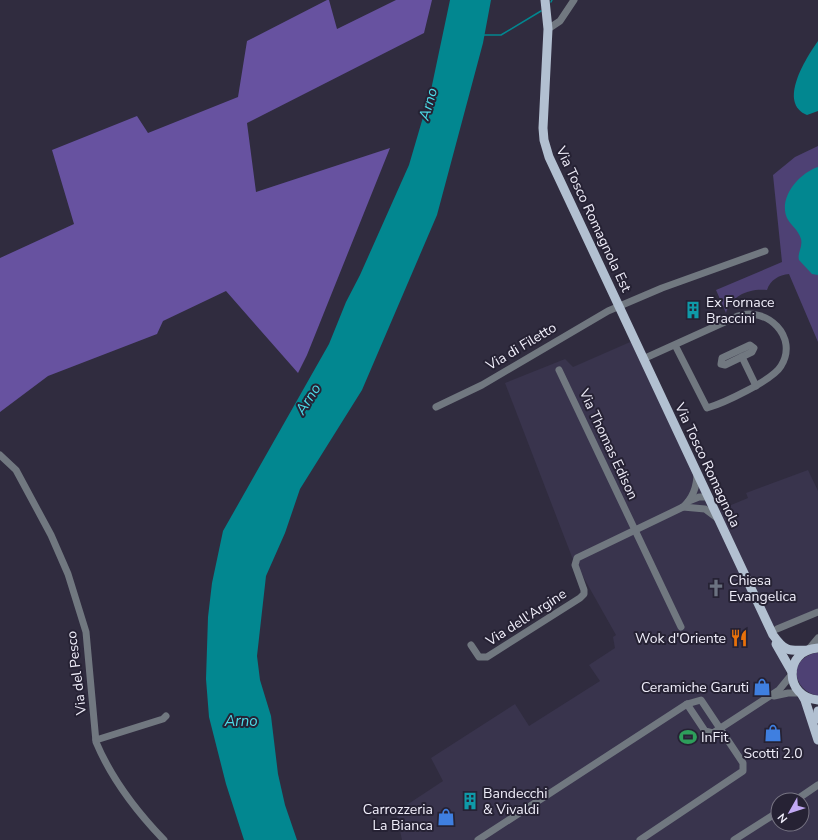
<svg xmlns="http://www.w3.org/2000/svg" width="818" height="840" font-family="'Nunito Sans',sans-serif">
<style>
.built{fill:#39344d;fill-rule:evenodd}
.green{fill:#4e4174}
.forest{fill:#6752a0}
.water{fill:#028790}
.lines{fill:none;stroke-linecap:round;stroke-linejoin:round}
.stream{stroke:#028790;stroke-width:1.5}
.minor{stroke:#717880;stroke-width:7}
.major{stroke:#b2c0d1;stroke-width:9}
.labels{text-anchor:middle;stroke-width:4;stroke-linejoin:round;paint-order:stroke}
.street-label{font-size:14px;fill:#f0eefa;stroke:#262234}
.poi-label{font-size:14px;fill:#f0eefa;stroke:#262234;text-anchor:start}
.water-label{font-size:15px;font-style:italic;fill:#4ddce8;stroke:#262234}
</style>
<rect width="100%" height="100%" fill="#302c3f"/>
<path class="built" d="M 637,339 L 719,510 L 748,498 L 746,493 L 808,470 L 818,491 L 818,609 L 765,630 L 787,669 L 786,676 L 777,694 L 795,695 L 802,702 L 808,723 L 818,747 L 818,840 L 402,840 L 396,812 L 443,781 L 431,758 L 515,704 L 529,726 L 600,681 L 589,665 L 615,648 L 613,637 L 616,635 L 572,557 L 505,383 L 565,359 L 573,367 ZM 778,800 L 802,800 L 802,824 L 778,824 Z"/>
<g class="green">
<path d="M 818,146 L 818,342 L 789,274 C 779,275 770,280 767,290 C 750,288 731,295 726,313 L 716,290 L 782,262 L 773,175 L 795,157 Z"/>
<path d="M 815,653 L 818,653 L 818,696 C 792,690 788,660 815,653 Z"/>
</g>
<path class="forest" d="M 327,0 L 329,0 L 337,29 L 396,0 L 432,0 L 424,33 L 247,123 L 256,192 L 390,148 L 307,355 L 298,373 L 226,291 L 163,321 L 157,334 L 48,376 L 0,412 L 0,258 L 74,224 L 52,150 L 137,116 L 148,133 L 238,97 L 247,41 Z"/>
<g class="water">
<path d="M 450,0 L 491,0 L 483,43 L 437,215 L 362,390 L 300,489 L 285,533 L 266,576 L 257,656 L 260,680 L 271,716 L 278,774 L 285,805 L 297,840 L 244,840 L 226,784 L 209,717 L 206,679 L 208,617 L 212,583 L 223,531 L 329,344 L 346,302 L 360,275 L 409,165 L 431,90 Z"/>
<path d="M 818,41 L 818,111 L 807,115 C 777,103 806,58 818,41 Z"/>
<path d="M 818,167 L 818,275 L 812,274 L 799,260 C 797,253 803,247 801,239 C 798,229 791,226 787,218 C 778,198 799,173 818,167 Z"/>
</g>
<g class="lines">
<g class="stream">
<path d="M 551,2 L 552,0"/>
<path d="M 484,35 L 501,35 L 541,11"/>
</g>
<g class="minor">
<path d="M 548,29 L 560,21 L 574,0"/>
<path d="M 750,345 L 754,348 L 752,352 L 725,365 L 721,364 L 722,358 Z"/>
<path d="M 742,357 L 756,386"/>
<path d="M 643,359 L 738,316 C 767,306 799,337 781,366 C 773,380 724,403 707,408 L 675,345"/>
<path d="M 559,370 L 681,627"/>
<path d="M 436,407 L 482,385 L 608,311 L 662,288 L 765,251"/>
<path d="M 0,455 L 16,470 L 51,535 L 68,574 L 86,632 L 96,742 C 112,780 136,811 164,840"/>
<path d="M 689,501 L 699,497 L 708,497"/>
<path d="M 683,507 L 705,509 L 717,518"/>
<path d="M 777,629 L 818,612"/>
<path d="M 471,645 L 479,657 L 487,657 L 580,598 L 584,594 L 584,590 L 575,565 L 577,558 L 683,507 C 693,498 697,486 697,473"/>
<path d="M 808,650 L 818,638"/>
<path d="M 774,696 L 788,693 L 800,693"/>
<path d="M 687,704 L 705,731 L 713,733 L 779,690 L 792,674"/>
<path d="M 96,740 L 163,719 L 166,716"/>
<path d="M 796,800 L 818,785"/>
<path d="M 478,840 L 687,704 L 701,700 L 743,763 L 743,771 L 640,840"/>
<path d="M 734,840 L 778,812"/>
</g>
<g class="major">
<path d="M 545,0 L 548,29 L 543,128 L 544,140 L 549,157 L 773,635 C 785,652 789,651 808,650"/>
<path d="M 776,644 L 792,672"/>
<path d="M 818,648 C 783,650 784,698 818,700"/>
<path d="M 802,695 L 805,700 L 818,740"/>
<path d="M 818,711 L 818,719"/>
</g>
</g>
<defs>
<g id="building-bare" transform="scale(1.38)"><path d="M-4-6H4V6H1V3H-1V6H-4ZM-2.5-4.3h1.7v1.8h-1.7ZM.8-4.3h1.7v1.8H.8ZM-2.5-1h1.7V.8h-1.7ZM.8-1h1.7V.8H.8Z" fill="#0f9aa8" stroke="#262234" stroke-width="2.5" paint-order="stroke"/></g>
<g id="church-bare" transform="scale(1.38)"><path d="M-1.2-6h2.4v3.5h3.3v2.4h-3.3V6h-2.4V-.1h-3.3v-2.4h3.3Z" fill="#6b7280" stroke="#262234" stroke-width="2.5" paint-order="stroke"/></g>
<g id="restaurant-bare" transform="scale(1.38)"><path d="M-5-6h1v4h1v-4h1v4h1v-4h1v5L-1.5 .5V6h-2V.5L-5-1ZM5-6V6H3V1.5H1.5Q1.5-4 5-6Z" fill="#e8710a" stroke="#262234" stroke-width="2.5" paint-order="stroke"/></g>
<g id="shop-bare" transform="scale(1.38)"><path d="M-5-2.5h2.3a2.7 3.5 0 0 1 5.4 0H5L5.5 6h-11ZM-1.5-2.5h3a1.5 2.3 0 0 0-3 0Z" fill="#3f7fe0" stroke="#262234" stroke-width="2.5" paint-order="stroke"/></g>
<g id="stadium-bare" transform="scale(1.38)"><path d="M0-5a6.5 5 0 1 0 0 10a6.5 5 0 1 0 0-10ZM-3.5-1.8h7v3.6h-7Z" fill="#2e9e5b" stroke="#262234" stroke-width="2.5" paint-order="stroke"/></g>
</defs>
<g fill-rule="evenodd">
<use href="#building-bare" x="693" y="310"/>
<use href="#church-bare" x="716" y="588"/>
<use href="#restaurant-bare" x="739" y="638"/>
<use href="#shop-bare" x="762" y="687"/>
<use href="#shop-bare" x="773" y="733"/>
<use href="#stadium-bare" x="688" y="737"/>
<use href="#building-bare" x="470" y="801"/>
<use href="#shop-bare" x="446" y="817"/>
</g>
<g class="labels">
<g class="street-label">
<text transform="translate(594 219) rotate(65)" y="5">Via Tosco Romagnola Est</text>
<text transform="translate(521 346) rotate(-31)" y="5">Via di Filetto</text>
<text transform="translate(609 444) rotate(65)" y="5">Via Thomas Edison</text>
<text transform="translate(708 465) rotate(65)" y="5">Via Tosco Romagnola</text>
<text transform="translate(526 617) rotate(-33)" y="5">Via dell'Argine</text>
<text transform="translate(76 673) rotate(-97)" y="5">Via del Pesco</text>
</g>
<g class="poi-label">
<text x="706" y="307">Ex Fornace<tspan x="706" dy="16">Braccini</tspan></text>
<text x="729" y="585">Chiesa<tspan x="729" dy="16">Evangelica</tspan></text>
<text x="726" y="643" text-anchor="end">Wok d'Oriente</text>
<text x="749" y="692" text-anchor="end">Ceramiche Garuti</text>
<text x="701" y="742">InFit</text>
<text x="773" y="758" text-anchor="middle">Scotti 2.0</text>
<text x="483" y="798">Bandecchi<tspan x="483" dy="16">&amp; Vivaldi</tspan></text>
<text x="433" y="814" text-anchor="end">Carrozzeria<tspan x="433" dy="16">La Bianca</tspan></text>
</g>
<g class="water-label">
<text transform="translate(428 104) rotate(-74)" y="5">Arno</text>
<text transform="translate(308 399) rotate(-57)" y="5">Arno</text>
<text x="241" y="726">Arno</text>
</g>
</g>
<g transform="translate(790 812) rotate(231)"><circle r="19" fill="#262234" stroke="#777483"/>
<path d="M0-3L7 15L0 10L-7 15Z" fill="#c1a8f3"/>
<text y="-6" font-size="11" font-weight="bold" text-anchor="middle" fill="#f0eefa">N</text>
</g>
</svg>
